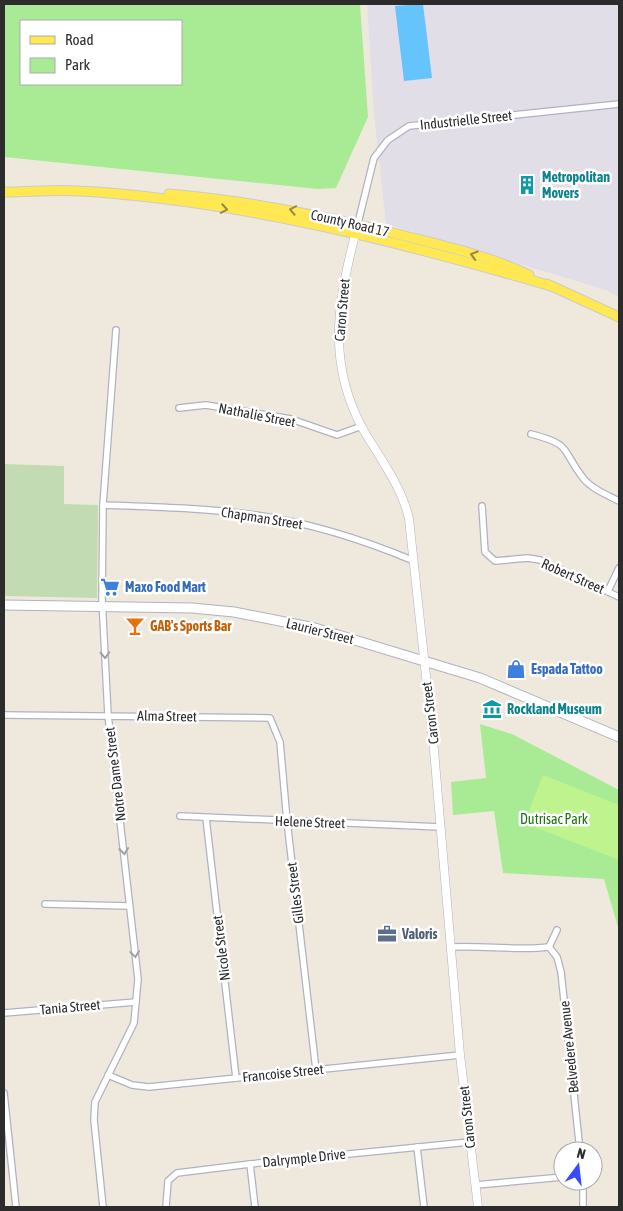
<svg xmlns="http://www.w3.org/2000/svg" width="623" height="1211" font-family="'Asap Condensed',sans-serif">
<style>
.industrial{fill:#e1dee7}
.green{fill:#a9eb94;fill-rule:evenodd}
.cemetery{fill:#c2dbb2}
.pitch{fill:#bef38e}
.water{fill:#65c4fb}
.lines{fill:none;stroke-linecap:round;stroke-linejoin:round}
.minor-casing{stroke:#b1b2c1;stroke-width:8}
.tertiary-casing{stroke:#b1b2c1;stroke-width:9}
.secondary-casing{stroke:#b1b2c1;stroke-width:11}
.primary-casing{stroke:#ccc;stroke-width:11}
.minor{stroke:#fff;stroke-width:5.5}
.tertiary{stroke:#fff;stroke-width:8}
.secondary{stroke:#fff;stroke-width:9}
.primary{stroke:#ffe852;stroke-width:9}
.oneway{stroke:#968a3f}
.oneway2{stroke:#a0a0a0}
.labels{text-anchor:middle;stroke-width:5;stroke-linejoin:round;paint-order:stroke}
.street-label{font-size:14px;fill:#2c2c2c;stroke:#fff}
.culture-label{font-size:14px;font-weight:bold;fill:#0d838f;stroke:#fff;text-anchor:start}
.shop-label{font-size:14px;font-weight:bold;fill:#366cbe;stroke:#fff;text-anchor:start}
.food-label{font-size:14px;font-weight:bold;fill:#c56008;stroke:#fff;text-anchor:start}
.park-label{font-size:14px;fill:#1d7213;stroke:#fff}
.service-label{font-size:14px;font-weight:bold;fill:#4e5e75;stroke:#fff;text-anchor:start}
</style>
<rect width="100%" height="100%" fill="#efe9dd"/>
<path class="industrial" d="M 367,4 L 619,4 L 619,297 L 606,290 L 386,224 L 374,115 Z"/>
<g class="green">
<path d="M 4,4 L 360,4 L 368,117 L 336,188 L 318,189 L 4,157 ZM 21,21 L 181,21 L 181,84 L 21,84 Z"/>
<path d="M 480,724 L 512,734 L 619,790 L 618,927 L 604,879 L 503,873 L 494,811 L 453,815 L 451,782 L 486,778 Z"/>
</g>
<path class="cemetery" d="M 4,464 L 64,466 L 64,504 L 98,505 L 97,598 L 4,596 Z"/>
<path class="pitch" d="M 543,775 L 619,805 L 619,860 L 524,823 Z"/>
<path class="water" d="M 423,4 L 432,78 L 404,81 L 395,6 Z"/>
<g class="lines">
<g class="minor-casing">
<g id="minor">
<path d="M 355,235 L 374,158 L 388,140 L 409,126 L 619,104"/>
<path d="M 179,408 L 206,405 L 291,419 L 337,435 L 362,426"/>
<path d="M 531,434 C 573,445 560,448 583,478 C 592,489 607,495 619,501"/>
<path d="M 103,505 C 154,507 205,508 256,515 C 310,523 364,540 414,561"/>
<path d="M 482,506 L 485,552 L 495,561 L 528,558 L 540,560 L 619,597"/>
<path d="M 608,591 L 619,568"/>
<path d="M 4,715 L 270,718 L 280,742 L 287,821 L 316,1070"/>
<path d="M 180,816 L 441,827"/>
<path d="M 206,818 L 236,1078"/>
<path d="M 45,904 L 129,906"/>
<path d="M 451,947 C 484,945 516,951 549,947 L 557,957 L 561,972 L 580,1151"/>
<path d="M 549,947 L 557,930"/>
<path d="M 4,1013 L 136,1002"/>
<path d="M 108,1075 L 132,1085 L 149,1087 L 460,1055"/>
<path d="M 4,1093 L 16,1207"/>
<path d="M 417,1147 L 424,1207"/>
<path d="M 250,1164 L 255,1207"/>
<path d="M 583,1181 L 583,1207"/>
<path d="M 476,1185 L 563,1177"/>
<path d="M 103,1207 L 94,1120 L 95,1102 L 134,1023 L 138,979 L 108,715 L 102,599 L 103,505 L 116,330"/>
<path d="M 166,1207 L 168,1181 L 177,1173 L 250,1164 L 469,1142"/>
</g>
</g>
<g class="tertiary-casing">
<path id="tertiary" d="M 355,235 C 337,304 327,365 364,431 C 380,458 402,487 409,519 L 434,750 L 460,1055 L 478,1207"/>
</g>
<g class="secondary-casing">
<path id="secondary" d="M 4,605 L 192,608 L 234,612 L 315,628 L 480,678 L 619,737"/>
</g>
<g class="primary-casing">
<g id="primary">
<path d="M 4,192 C 29,192 55,189 80,191 C 237,200 401,242 551,286"/>
<path d="M 169,194 C 251,201 330,217 409,237 C 449,247 491,257 529,275"/>
<path d="M 547,284 L 619,317"/>
</g>
</g>
<use href="#minor" class="minor"/>
<use href="#tertiary" class="tertiary"/>
<use href="#secondary" class="secondary"/>
<use href="#primary" class="primary"/>
</g>
<defs><path id="oneway-chevron" d="M-2-3.5L2.5 0L-2 3.5" fill="none" stroke-width="1.6" stroke-linecap="round" stroke-linejoin="round" transform="scale(1.25)"/></defs>
<g class="oneway">
<use href="#oneway-chevron" transform="translate(224 209) rotate(10)"/>
<use href="#oneway-chevron" transform="translate(293 210) rotate(-169)"/>
<use href="#oneway-chevron" transform="translate(474 255) rotate(-163)"/>
</g>
<g class="oneway2">
<use href="#oneway-chevron" transform="translate(105 655) rotate(87)"/>
<use href="#oneway-chevron" transform="translate(124 851) rotate(84)"/>
<use href="#oneway-chevron" transform="translate(135 954) rotate(83)"/>
</g>
<defs>
<g id="building-bare" transform="scale(1.5)"><path d="M-4-6H4V6H1V3H-1V6H-4ZM-2.5-4.3h1.7v1.8h-1.7ZM.8-4.3h1.7v1.8H.8ZM-2.5-1h1.7V.8h-1.7ZM.8-1h1.7V.8H.8Z" fill="#0f9aa8" stroke="#fff" stroke-width="2.5" paint-order="stroke"/></g>
<g id="supermarket-bare" transform="scale(1.5)"><path d="M-6-5.5h2.5l.6 2H6L4.5 2H-2.5L-4.4-4H-6ZM-1.5 3.2a1.3 1.3 0 1 0 .1 0ZM3 3.2a1.3 1.3 0 1 0 .1 0Z" fill="#3f7fe0" stroke="#fff" stroke-width="2.5" paint-order="stroke"/></g>
<g id="bar-bare" transform="scale(1.5)"><path d="M-6-5H6L.8 .8V4.5H3.5V6h-7V4.5H-.8V.8Z" fill="#e8710a" stroke="#fff" stroke-width="2.5" paint-order="stroke"/></g>
<g id="shop-bare" transform="scale(1.5)"><path d="M-5-2.5h2.3a2.7 3.5 0 0 1 5.4 0H5L5.5 6h-11ZM-1.5-2.5h3a1.5 2.3 0 0 0-3 0Z" fill="#3f7fe0" stroke="#fff" stroke-width="2.5" paint-order="stroke"/></g>
<g id="museum-bare" transform="scale(1.5)"><path d="M0-6L6-3V-2H-6V-3ZM-5-1h2V3h-2ZM-1-1h2V3h-2ZM3-1h2V3H3ZM-6 4H6V6H-6Z" fill="#0f9aa8" stroke="#fff" stroke-width="2.5" paint-order="stroke"/></g>
<g id="office-bare" transform="scale(1.5)"><path d="M-6-3h4V-5.5h4V-3h4V5H-6ZM-1-4.5V-3h2v-1.5ZM-6 0V1H6V0Z" fill="#5c6f8a" stroke="#fff" stroke-width="2.5" paint-order="stroke"/></g>
</defs>
<g fill-rule="evenodd">
<use href="#building-bare" x="527" y="185"/>
<use href="#supermarket-bare" x="110" y="587"/>
<use href="#bar-bare" x="135" y="626"/>
<use href="#shop-bare" x="516" y="669"/>
<use href="#museum-bare" x="492" y="709"/>
<use href="#office-bare" x="387" y="934"/>
</g>
<g class="labels">
<g class="street-label">
<text transform="translate(466 120) rotate(-6)" y="5">Industrielle Street</text>
<text transform="translate(350 223) rotate(13)" y="5">County Road 17</text>
<text transform="translate(342 310) rotate(-85)" y="5">Caron Street</text>
<text transform="translate(257 415) rotate(11)" y="5">Nathalie Street</text>
<text transform="translate(262 518) rotate(9)" y="5">Chapman Street</text>
<text transform="translate(573 576) rotate(24)" y="5">Robert Street</text>
<text transform="translate(320 631) rotate(14)" y="5">Laurier Street</text>
<text transform="translate(430 713) rotate(-97)" y="5">Caron Street</text>
<text transform="translate(167 716) rotate(1)" y="5">Alma Street</text>
<text transform="translate(115 774) rotate(-97)" y="5">Notre Dame Street</text>
<text transform="translate(310 822) rotate(2)" y="5">Helene Street</text>
<text transform="translate(295 893) rotate(-97)" y="5">Gilles Street</text>
<text transform="translate(221 948) rotate(-97)" y="5">Nicole Street</text>
<text transform="translate(70 1007) rotate(-5)" y="5">Tania Street</text>
<text transform="translate(569 1047) rotate(-96)" y="5">Belvedere Avenue</text>
<text transform="translate(283 1073) rotate(-6)" y="5">Francoise Street</text>
<text transform="translate(467 1117) rotate(-96)" y="5">Caron Street</text>
<text transform="translate(304 1158) rotate(-6)" y="5">Dalrymple Drive</text>
</g>
<g class="culture-label">
<text x="542" y="182">Metropolitan<tspan x="542" dy="16">Movers</tspan></text>
<text x="507" y="714">Rockland Museum</text>
</g>
<g class="shop-label">
<text x="125" y="592">Maxo Food Mart</text>
<text x="531" y="674">Espada Tattoo</text>
</g>
<g class="food-label">
<text x="150" y="631">GAB's Sports Bar</text>
</g>
<g class="park-label">
<text x="554" y="824">Dutrisac Park</text>
</g>
<g class="service-label">
<text x="402" y="939">Valoris</text>
</g>
</g>
<rect width="623" height="1211" fill="none" stroke="#2c2c2c" stroke-width="10"/>
<rect x="20" y="20" width="162" height="65" fill="#ffffff" stroke="#ababab"/>
<rect x="30" y="36" width="25" height="8" fill="#ffe852" stroke="#ababab"/>
<text x="65" y="45" font-size="15" fill="#2c2c2c">Road</text>
<rect x="30" y="58" width="25" height="15" fill="#a9eb94" stroke="#ababab"/>
<text x="65" y="70" font-size="15" fill="#2c2c2c">Park</text>
<g transform="translate(578 1166) rotate(15)"><circle r="24" fill="#ffffff" stroke="#ababab"/>
<path d="M0-4L9 19L0 12L-9 19Z" fill="#3a4aff"/>
<text y="-8" font-size="14" font-weight="bold" text-anchor="middle" fill="#2c2c2c">N</text>
</g>
</svg>
